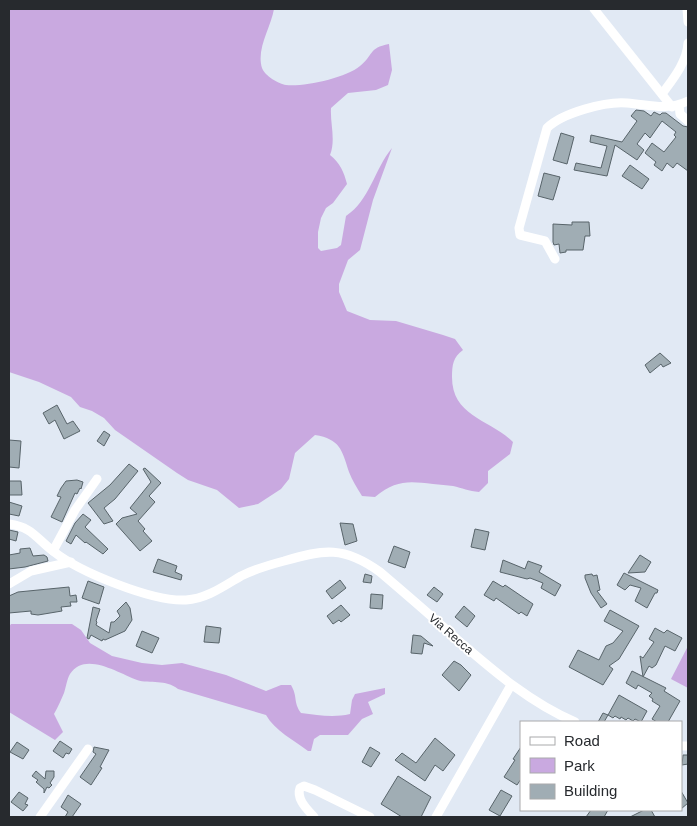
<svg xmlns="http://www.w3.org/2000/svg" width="697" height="826" font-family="Helvetica,sans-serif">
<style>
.green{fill:#c9a9e0}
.building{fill:#a0adb4;stroke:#58646a}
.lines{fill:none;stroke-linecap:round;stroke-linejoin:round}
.street{stroke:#fff;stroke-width:9}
.labels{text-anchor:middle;stroke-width:4;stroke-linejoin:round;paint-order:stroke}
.street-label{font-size:12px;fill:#272a2e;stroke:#fff}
</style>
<rect width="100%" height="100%" fill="#e1e9f4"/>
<g class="green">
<path d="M 9,9 L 274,9 C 271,27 256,49 262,68 C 265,76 279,84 286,85 C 304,87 346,78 360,66 C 374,55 368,48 389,44 L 392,70 L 388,85 L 376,90 L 348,93 L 331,108 C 330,124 336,140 330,155 C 340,163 344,172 347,184 L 333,203 L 326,208 L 321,218 L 318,232 L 318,248 L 321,251 L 337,248 L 341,245 L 346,216 C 370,200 374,170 392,148 L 373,200 L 360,250 L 348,260 L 339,284 L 339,292 L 347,311 L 370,320 L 396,321 L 443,335 L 455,339 L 463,350 C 453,357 452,365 452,377 C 452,417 490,419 513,442 L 510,454 L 488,471 L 488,483 L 479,492 C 469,491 462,488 453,486 C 447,485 440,485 433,484 C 408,481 396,480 375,497 L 362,496 C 357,488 352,480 349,472 C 342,450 340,439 315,435 L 295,453 L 289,479 L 281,489 L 258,504 L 239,508 L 217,490 L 188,480 L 177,473 L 115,430 L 104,418 L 92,411 L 80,407 L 71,397 L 39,382 L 9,372 Z"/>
<path d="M 11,624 L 72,624 L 81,630 L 90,643 L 112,656 L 142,663 L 162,665 L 182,663 L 226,675 L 266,691 L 281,685 L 291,685 C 298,697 293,702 301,713 C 318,715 333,718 350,714 L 352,700 L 355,694 L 385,688 L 385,694 L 368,702 L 373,714 L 362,719 L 348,735 L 320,735 L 314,739 L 311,751 L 308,751 C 294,740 275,731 266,715 L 178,689 C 166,679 150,684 137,680 C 118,673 85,651 70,674 C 67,679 66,687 64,693 C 61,700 58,707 54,714 L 63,732 L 55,740 L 9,712 L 9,627 Z"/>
<path d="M 688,646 L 688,688 L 671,679 Z"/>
</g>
<g class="building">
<path d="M 636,110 L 644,111 L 651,116 L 654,112 L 660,115 L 662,113 L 666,113 L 683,126 L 688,127 L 688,171 L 677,163 L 673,168 L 667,163 L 662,171 L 654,165 L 656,162 L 645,153 L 652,143 L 664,152 L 676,137 L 674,135 L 676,132 L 662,121 L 650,138 L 645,133 L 637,144 L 644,150 L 637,160 L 615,145 L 607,176 L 574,170 L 576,163 L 601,168 L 607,146 L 590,142 L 591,135 L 622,142 L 637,121 L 631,116 Z"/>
<path d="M 561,133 L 574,137 L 567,164 L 553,160 Z"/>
<path d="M 630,165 L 649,179 L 642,189 L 622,176 Z"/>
<path d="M 544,173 L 560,177 L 553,200 L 538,196 Z"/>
<path d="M 572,222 L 589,222 L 590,236 L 585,236 L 583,250 L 566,250 L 566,252 L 560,253 L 559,244 L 554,245 L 553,242 L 553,224 L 572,225 Z"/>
<path d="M 660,353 L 671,363 L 663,367 L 661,364 L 650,373 L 645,365 Z"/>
<path d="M 57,405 L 67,424 L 73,421 L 80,431 L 64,439 L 55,420 L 49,424 L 43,413 Z"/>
<path d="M 104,431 L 110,435 L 104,446 L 97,441 Z"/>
<path d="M 9,440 L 21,441 L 19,468 L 9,467 Z"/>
<path d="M 129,464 L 138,471 L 115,499 L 104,508 L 113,521 L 104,524 L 88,503 L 110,485 Z"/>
<path d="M 145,468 L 161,483 L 149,496 L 155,502 L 138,521 L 145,529 L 143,531 L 152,541 L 140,551 L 116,524 L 122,518 L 137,514 L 130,508 L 151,482 L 143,469 Z"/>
<path d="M 77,480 L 83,482 L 81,489 L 80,488 L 77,494 L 75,493 L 62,522 L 51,517 L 61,497 L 57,496 L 61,488 L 66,481 Z"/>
<path d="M 9,481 L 21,481 L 22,495 L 9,495 Z"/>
<path d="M 9,502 L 22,506 L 19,516 L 9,514 Z"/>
<path d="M 83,514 L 91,520 L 85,527 L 108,549 L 103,554 L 86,542 L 85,543 L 76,535 L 71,544 L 66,541 L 75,523 Z"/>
<path d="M 340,523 L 353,524 L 357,541 L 345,545 Z"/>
<path d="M 475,529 L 489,532 L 485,550 L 471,547 Z"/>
<path d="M 9,530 L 18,532 L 16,541 L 9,539 Z"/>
<path d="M 394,546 L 410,552 L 405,568 L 388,562 Z"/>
<path d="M 30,548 L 33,556 L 44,555 L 47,557 L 48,561 L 25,567 L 9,569 L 9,555 L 20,553 L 20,549 Z"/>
<path d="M 640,555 L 651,562 L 645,572 L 628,573 Z"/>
<path d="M 158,559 L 177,566 L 175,572 L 182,575 L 181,580 L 153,572 Z"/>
<path d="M 503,560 L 525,569 L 528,561 L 542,566 L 539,572 L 561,585 L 555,596 L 541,588 L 543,583 L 530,578 L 527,579 L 500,572 Z"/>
<path d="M 624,573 L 658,590 L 657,593 L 655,593 L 647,608 L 635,601 L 641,588 L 630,585 L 625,590 L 617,585 Z"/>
<path d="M 365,574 L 372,576 L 371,583 L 363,582 Z"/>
<path d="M 592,574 L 593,576 L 597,575 L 600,590 L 597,591 L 607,604 L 601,608 L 591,593 L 585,578 L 585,575 Z"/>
<path d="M 340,580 L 346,588 L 332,599 L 326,591 Z"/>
<path d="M 88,581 L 104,587 L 99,604 L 82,598 Z"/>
<path d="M 493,581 L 503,587 L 505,585 L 533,604 L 527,616 L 521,612 L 519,614 L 496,598 L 494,601 L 484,595 Z"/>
<path d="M 69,587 L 70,596 L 76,595 L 77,602 L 70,602 L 71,606 L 61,607 L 62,611 L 38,615 L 31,614 L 31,611 L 9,613 L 9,596 L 18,592 Z"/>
<path d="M 434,587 L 443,594 L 437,602 L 427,595 Z"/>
<path d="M 371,594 L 383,595 L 382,609 L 370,608 Z"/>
<path d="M 126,602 L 130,608 L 132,620 L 125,631 L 105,640 L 103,639 L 102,641 L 91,635 L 89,639 L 87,638 L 93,607 L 100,609 L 96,621 L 97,622 L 96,625 L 109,633 L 111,622 L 114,622 L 120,616 L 117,611 Z"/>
<path d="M 341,605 L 350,615 L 341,622 L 339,620 L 333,624 L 327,616 Z"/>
<path d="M 464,606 L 475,616 L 467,627 L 455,617 Z"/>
<path d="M 610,610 L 639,626 L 619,659 L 609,666 L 613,669 L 603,685 L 569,667 L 578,650 L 599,660 L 606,646 L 613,643 L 623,631 L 604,621 Z"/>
<path d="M 206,626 L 221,628 L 219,643 L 204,642 Z"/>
<path d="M 655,628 L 664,633 L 667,630 L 682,638 L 675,651 L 665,646 L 656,665 L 652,668 L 649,666 L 643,677 L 640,656 L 643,658 L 654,642 L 649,639 Z"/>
<path d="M 142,631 L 159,638 L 152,653 L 136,646 Z"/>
<path d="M 413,635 L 421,636 L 433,646 L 424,643 L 422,654 L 411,653 Z"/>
<path d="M 454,661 L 461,665 L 471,675 L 459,691 L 442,675 Z"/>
<path d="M 632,671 L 666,688 L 664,691 L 680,701 L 668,722 L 657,722 L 652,719 L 660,706 L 652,701 L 653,699 L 649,696 L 652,693 L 638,685 L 636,689 L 626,683 Z"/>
<path d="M 619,695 L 647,711 L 641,722 L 635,719 L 633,721 L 628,718 L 626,720 L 621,717 L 620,719 L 615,716 L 613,718 L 608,715 L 604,722 L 598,722 L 603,713 L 608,715 Z"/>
<path d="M 435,738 L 455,755 L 443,771 L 435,765 L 425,781 L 395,760 L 402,753 L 416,763 Z"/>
<path d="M 60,741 L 72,749 L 69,754 L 66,753 L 63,758 L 53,751 Z"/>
<path d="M 17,742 L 29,750 L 23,759 L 10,752 Z"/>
<path d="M 94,747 L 109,750 L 100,767 L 102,768 L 91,785 L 80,777 L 96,754 L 93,752 Z"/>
<path d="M 370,747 L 380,753 L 371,767 L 362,762 Z"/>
<path d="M 521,747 L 521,779 L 517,785 L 504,777 L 515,760 L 513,759 Z"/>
<path d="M 683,755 L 688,755 L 688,764 L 682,765 Z"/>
<path d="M 36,771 L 45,779 L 46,771 L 54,771 L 54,777 L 50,783 L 52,785 L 49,788 L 47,787 L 44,793 L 44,789 L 36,782 L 38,780 L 32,776 Z"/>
<path d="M 398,776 L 431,797 L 421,817 L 402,817 L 381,804 Z"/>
<path d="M 501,790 L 512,796 L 500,816 L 489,810 Z"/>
<path d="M 681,791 L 688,803 L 681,809 Z"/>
<path d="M 19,792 L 28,798 L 25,804 L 28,805 L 23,811 L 11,802 Z"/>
<path d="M 68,795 L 81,804 L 72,817 L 65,817 L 68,812 L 61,807 Z"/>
<path d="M 591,810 L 608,810 L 604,817 L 586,817 Z"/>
<path d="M 644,810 L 651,810 L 655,817 L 630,817 Z"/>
</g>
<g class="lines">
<g class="street">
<path d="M 594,9 L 672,107"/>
<path d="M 687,9 L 688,22"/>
<path d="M 662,94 C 673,79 687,62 688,43"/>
<path d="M 679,105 L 680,114 L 688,121"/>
<path d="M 555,259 L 545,241 L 520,235 L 519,228 L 547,128 C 562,113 606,101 627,103 C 651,105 666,111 688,101"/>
<path d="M 9,524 C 32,527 36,538 53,551 C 79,572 153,602 186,600 C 206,599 224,586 241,576 C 255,569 269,565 284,561 C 324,549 344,546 380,572 C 407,595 434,618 460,642 C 496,673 531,703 575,722"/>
<path d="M 53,551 L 75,510 L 97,479"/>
<path d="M 9,584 L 31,571 L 71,562"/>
<path d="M 681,746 L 688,746"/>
<path d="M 40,817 L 88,749"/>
<path d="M 314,817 C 307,809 296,799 300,788 L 304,786 L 315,790 L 370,817"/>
<path d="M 436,817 L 511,685"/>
</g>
</g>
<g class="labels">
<g class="street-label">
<text transform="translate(451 634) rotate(41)" y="4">Via Recca</text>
</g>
</g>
<rect width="697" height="826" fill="none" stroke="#272a2e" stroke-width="20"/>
<rect x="520" y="721" width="162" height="90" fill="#ffffff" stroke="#a9aaab"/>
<rect x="530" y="737" width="25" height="8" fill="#ffffff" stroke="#a9aaab"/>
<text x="564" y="746" font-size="15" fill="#272a2e">Road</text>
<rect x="530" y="758" width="25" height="15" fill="#c9a9e0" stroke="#a9aaab"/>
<text x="564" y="771" font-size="15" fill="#272a2e">Park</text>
<rect x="530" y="784" width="25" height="15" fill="#a0adb4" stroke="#a9aaab"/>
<text x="564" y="796" font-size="15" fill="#272a2e">Building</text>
</svg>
